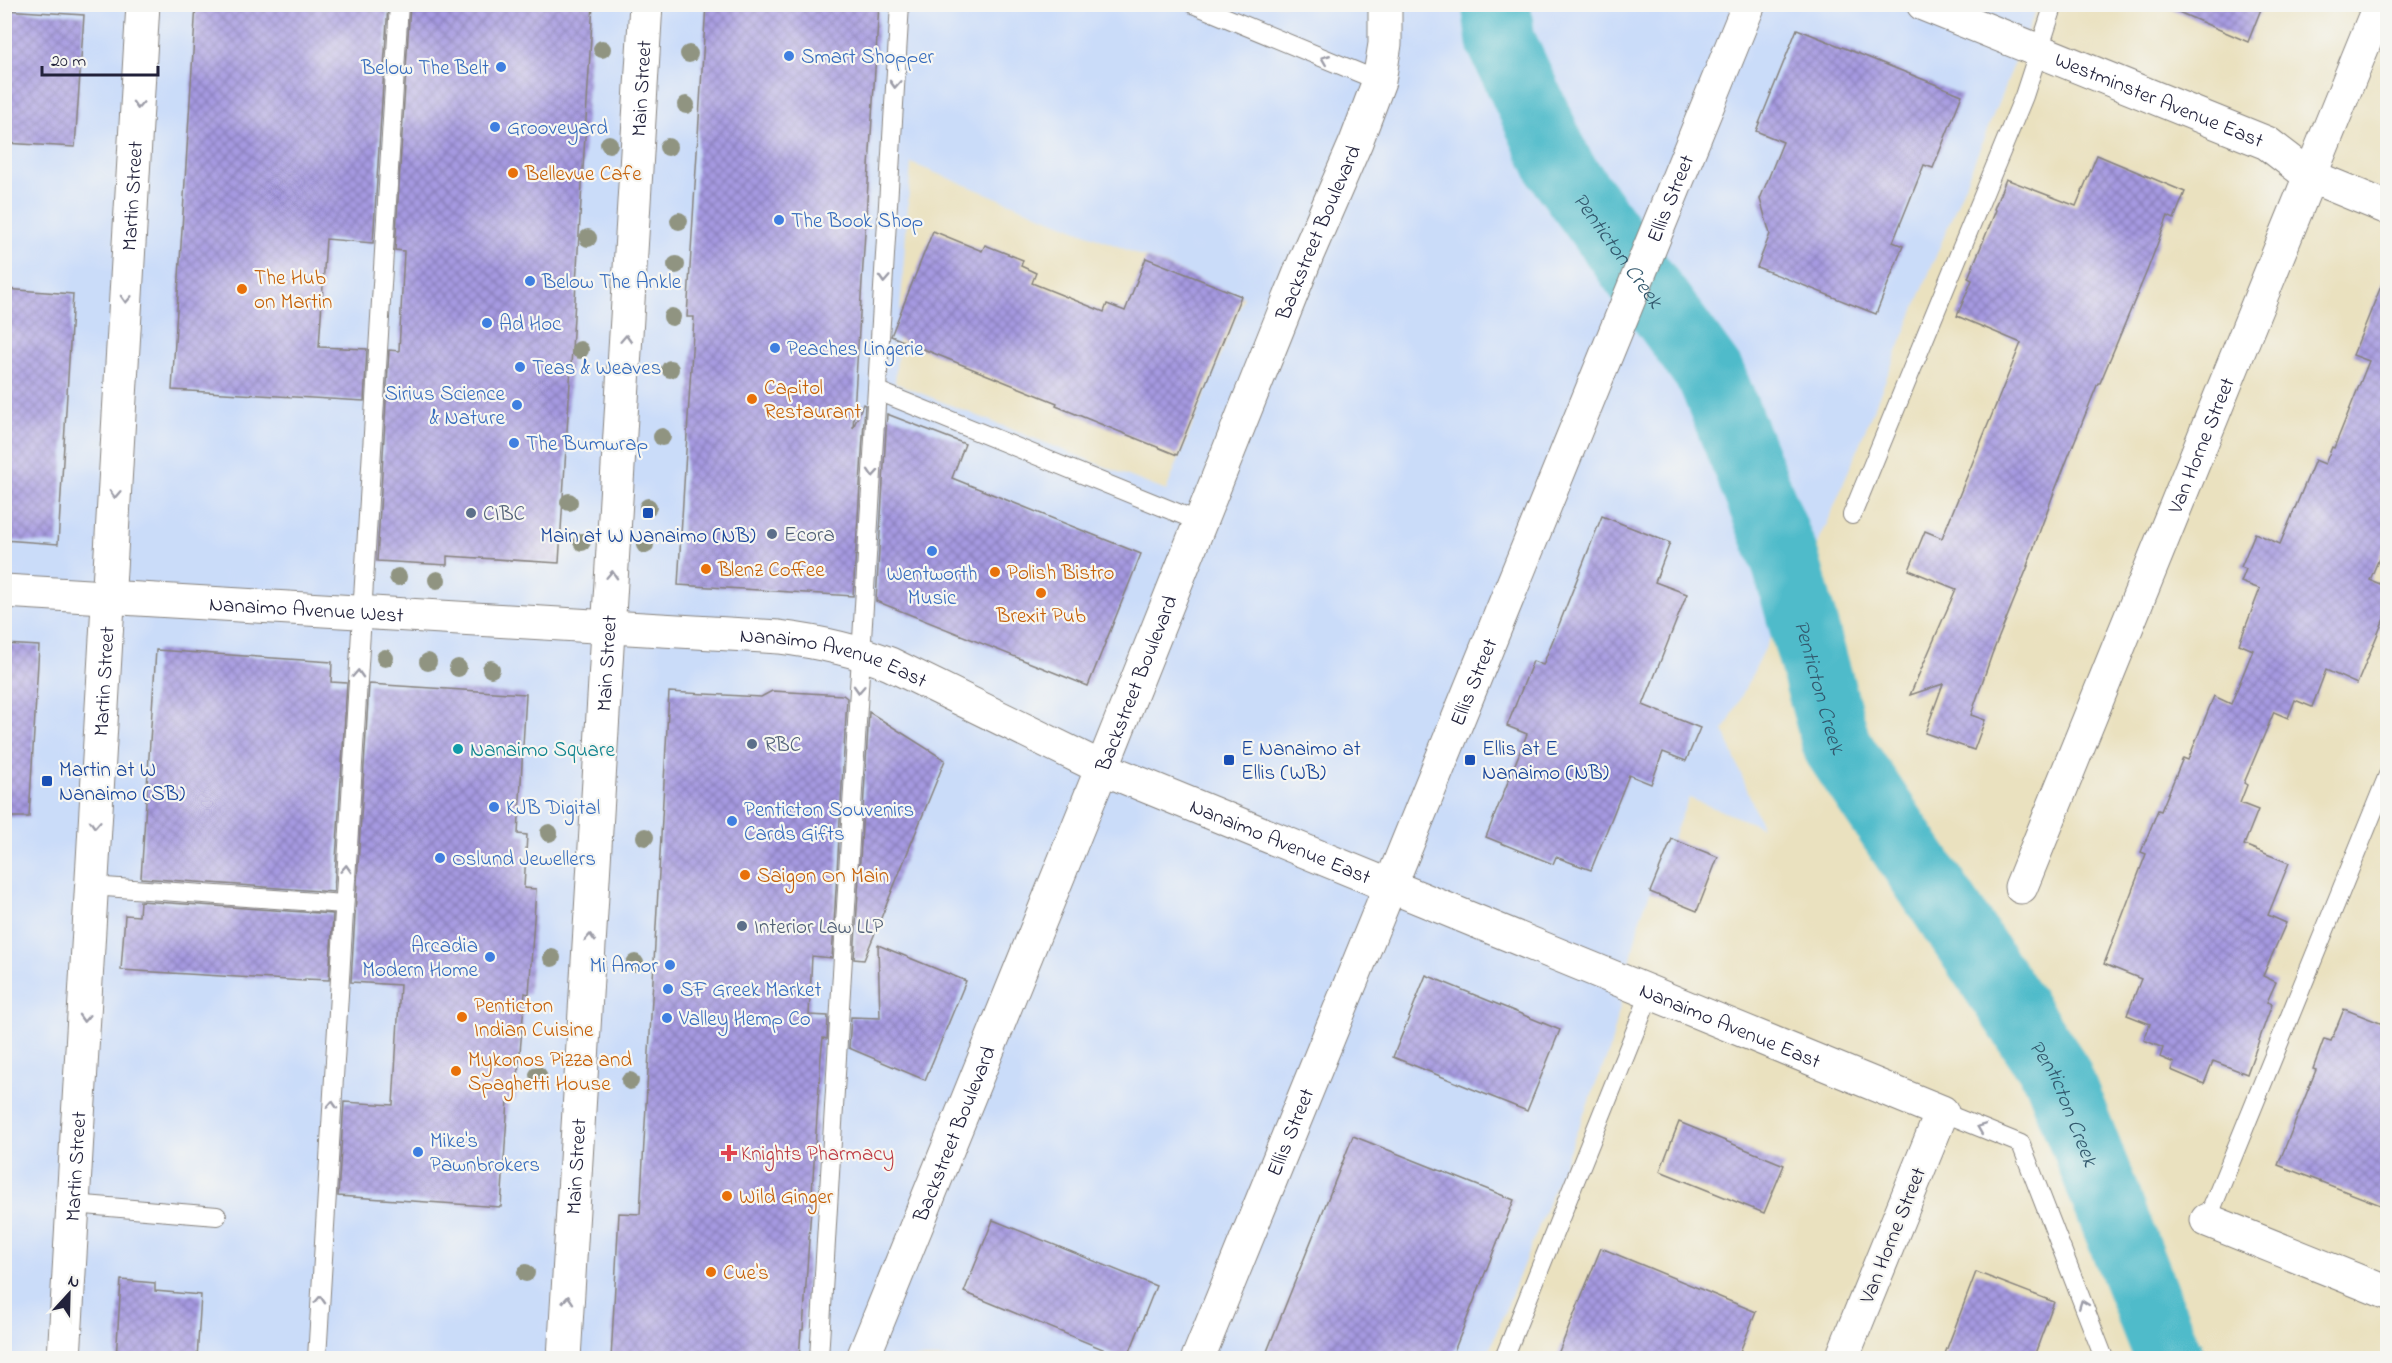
<svg xmlns="http://www.w3.org/2000/svg" width="2392" height="1363" font-family="'Indie Flower',sans-serif">
<style>
.built{fill:#cadcf9;fill-rule:evenodd}
.lines{fill:none;stroke-linecap:round;stroke-linejoin:round}
.river{stroke:#4fbbca;stroke-width:69}
.building{fill:url(#building-cross-hatch)}
.service-casing{stroke:#86827d;stroke-width:20}
.minor-casing{stroke:#86827d;stroke-width:35}
.secondary-casing{stroke:#86827d;stroke-width:35}
.service{stroke:#fff;stroke-width:18}
.minor{stroke:#fff;stroke-width:33}
.secondary{stroke:#fff;stroke-width:33}
.tree{fill:#909481}
.oneway{stroke:#9c9ca7}
.shop-dot{fill:#3f7fe0;stroke:#f6f6f2;stroke-width:2}
.food-dot{fill:#e8710a;stroke:#f6f6f2;stroke-width:2}
.service-dot{fill:#5c6f8a;stroke:#f6f6f2;stroke-width:2}
.transit-dot{fill:#1a4fb4;stroke:#f6f6f2;stroke-width:2}
.culture-dot{fill:#0f9aa8;stroke:#f6f6f2;stroke-width:2}
.health-dot{fill:#e0444e;stroke:#f6f6f2;stroke-width:2}
.labels{text-anchor:middle;stroke-width:4.5;stroke-linejoin:round;paint-order:stroke}
.shop-label{font-size:21px;fill:#366cbe;stroke:#f6f6f2;text-anchor:start}
.street-label{font-size:21px;fill:#22223b;stroke:#f6f6f2}
.food-label{font-size:21px;fill:#c56008;stroke:#f6f6f2;text-anchor:start}
.service-label{font-size:21px;fill:#4e5e75;stroke:#f6f6f2;text-anchor:start}
.transit-label{font-size:21px;fill:#164399;stroke:#f6f6f2;text-anchor:start}
.culture-label{font-size:21px;fill:#0d838f;stroke:#f6f6f2;text-anchor:start}
.health-label{font-size:21px;fill:#be3a42;stroke:#f6f6f2;text-anchor:start}
.water-label{font-size:22px;font-style:italic;fill:#32586d;stroke:#f6f6f2}
</style>
<defs>
<pattern id="building-cross-hatch" width="8" height="8" patternUnits="userSpaceOnUse" patternTransform="scale(1.5)"><rect width="8" height="8" fill="#a69ae1"/><path d="M0 0l8 8M0 8l8-8" fill="none" stroke="#877db8"/></pattern>
</defs>
<rect width="100%" height="100%" fill="#f6f6f2"/>
<filter id="ink" filterUnits="userSpaceOnUse"><feTurbulence type="fractalNoise" baseFrequency=".0167" numOctaves="2"/><feDisplacementMap in="SourceGraphic" scale="12" xChannelSelector="R" yChannelSelector="G"/><feConvolveMatrix kernelMatrix="1 2 1 2 8 2 1 2 1" color-interpolation-filters="sRGB"/></filter>
<filter id="wash" filterUnits="userSpaceOnUse"><feTurbulence type="fractalNoise" baseFrequency=".008" numOctaves="4" result="noise"/><feDisplacementMap in="SourceGraphic" scale="24" xChannelSelector="R" yChannelSelector="G"/><feGaussianBlur stdDeviation="1.35" result="paint"/><feColorMatrix in="noise" values="0 0 0 0 0 0 0 0 0 0 0 0 0 0 0 0 0 1.4 0 .05"/><feComposite in="paint" operator="in"/></filter>
<g filter="url(#wash)">
<rect width="100%" height="100%" fill="#eae1bf"/>
<path class="built" d="M 5,5 L 2038,5 L 1827,524 L 1724,731 L 1762,827 L 1689,798 L 1641,915 L 1610,1049 L 1486,1358 L 5,1358 ZM 911,163 L 1244,297 L 1166,491 L 895,383 Z"/>
<g class="lines">
<path class="river" id="s1" d="M 1496,4 L 1501,41 L 1561,170 L 1711,376 L 1785,559 L 1837,746 L 2057,1074 L 2169,1358"/>
</g>
<g id="blocks">
<g class="building">
<path d="M 196,4 L 388,4 L 373,243 L 326,239 L 319,347 L 367,349 L 364,401 L 172,390 Z"/>
<path d="M 410,4 L 593,4 L 559,563 L 447,556 L 447,565 L 377,561 L 389,350 L 399,351 L 404,251 L 395,250 Z"/>
<path d="M 706,4 L 879,4 L 853,428 L 863,404 L 865,405 L 853,596 L 678,585 L 694,317 L 687,317 Z"/>
<path d="M 2160,4 L 2263,4 L 2248,42 Z"/>
<path d="M 4,10 L 84,15 L 75,147 L 4,143 Z"/>
<path d="M 1797,29 L 1962,95 L 1933,168 L 1924,165 L 1893,242 L 1903,246 L 1876,314 L 1757,267 L 1770,234 L 1760,199 L 1783,142 L 1756,131 Z"/>
<path d="M 2097,155 L 2185,192 L 2174,219 L 2168,216 L 2147,271 L 2100,383 L 2098,383 L 2053,495 L 2027,566 L 2028,566 L 1992,654 L 1971,715 L 1985,720 L 1974,750 L 1925,733 L 1943,684 L 1910,695 L 1956,589 L 1909,570 L 1925,531 L 1942,538 L 2021,343 L 1957,316 L 1972,280 L 1968,278 L 1996,210 L 1994,209 L 2006,179 L 2076,206 Z"/>
<path d="M 933,231 L 982,251 L 985,245 L 1023,260 L 1021,266 L 1036,273 L 1032,283 L 1104,312 L 1107,304 L 1125,311 L 1146,258 L 1241,296 L 1177,455 L 1056,406 L 1057,403 L 891,336 Z"/>
<path d="M 2386,274 L 2388,537 L 2370,580 L 2388,587 L 2388,609 L 2357,684 L 2326,670 L 2312,707 L 2295,700 L 2288,718 L 2274,712 L 2244,783 L 2247,785 L 2240,803 L 2258,810 L 2244,845 L 2289,863 L 2268,915 L 2286,923 L 2263,976 L 2276,982 L 2267,1002 L 2272,1004 L 2247,1074 L 2213,1061 L 2204,1084 L 2171,1070 L 2174,1063 L 2160,1057 L 2163,1048 L 2144,1040 L 2150,1024 L 2127,1015 L 2141,979 L 2104,964 L 2146,854 L 2141,852 L 2158,810 L 2161,811 L 2183,758 L 2188,760 L 2214,696 L 2231,704 L 2253,650 L 2239,644 L 2260,589 L 2241,582 L 2246,569 L 2241,567 L 2255,533 L 2280,544 L 2315,460 L 2325,464 L 2332,447 L 2334,448 L 2369,361 L 2353,355 Z"/>
<path d="M 4,289 L 73,294 L 58,544 L 4,540 Z"/>
<path d="M 887,414 L 965,444 L 952,478 L 1141,554 L 1088,686 L 876,601 Z"/>
<path d="M 1602,516 L 1670,543 L 1655,582 L 1687,594 L 1643,705 L 1700,728 L 1686,761 L 1663,752 L 1651,784 L 1629,775 L 1591,870 L 1556,857 L 1553,864 L 1486,837 L 1527,734 L 1507,726 L 1533,661 L 1543,665 Z"/>
<path d="M 4,644 L 39,646 L 29,817 L 4,817 Z"/>
<path d="M 156,650 L 332,662 L 331,682 L 347,683 L 334,892 L 141,878 Z"/>
<path d="M 369,684 L 526,694 L 518,834 L 527,835 L 524,888 L 536,889 L 529,994 L 525,993 L 516,1100 L 508,1100 L 501,1207 L 338,1196 L 344,1102 L 393,1105 L 400,985 L 351,982 Z"/>
<path d="M 772,691 L 843,695 L 847,698 L 832,958 L 812,956 L 809,1015 L 828,1016 L 827,1039 L 823,1038 L 821,1056 L 803,1330 L 801,1330 L 799,1359 L 611,1359 L 619,1213 L 640,1214 L 669,692 L 761,697 Z"/>
<path d="M 869,712 L 945,760 L 864,960 L 854,959 Z"/>
<path d="M 1672,839 L 1718,857 L 1697,911 L 1650,892 Z"/>
<path d="M 140,901 L 333,914 L 329,980 L 305,979 L 305,981 L 121,970 L 125,915 L 139,916 Z"/>
<path d="M 878,945 L 966,981 L 925,1080 L 849,1048 L 851,1017 L 880,1018 Z"/>
<path d="M 1426,975 L 1560,1030 L 1527,1111 L 1393,1057 Z"/>
<path d="M 2344,1009 L 2388,1026 L 2388,1208 L 2278,1165 L 2316,1070 L 2313,1069 L 2324,1039 L 2331,1041 Z"/>
<path d="M 1679,1122 L 1784,1165 L 1764,1213 L 1660,1171 Z"/>
<path d="M 1353,1136 L 1514,1200 L 1451,1359 L 1264,1359 Z"/>
<path d="M 993,1220 L 1156,1286 L 1127,1359 L 964,1292 Z"/>
<path d="M 1601,1248 L 1756,1312 L 1737,1359 L 1556,1359 Z"/>
<path d="M 1976,1272 L 2054,1302 L 2033,1359 L 1943,1359 Z"/>
<path d="M 121,1280 L 155,1283 L 155,1291 L 201,1295 L 197,1359 L 116,1359 Z"/>
</g>
</g>
</g>
<g filter="url(#ink)">
<use href="#blocks" fill-opacity="0" stroke="#86827d" stroke-width="1.5"/>
<g class="lines">
<g class="service-casing">
<g id="service">
<path d="M 1193,4 L 1379,81"/>
<path d="M 878,391 L 1200,522"/>
<path d="M 1852,515 L 2024,96 L 2054,4"/>
<path d="M 91,886 L 344,904"/>
<path d="M 1942,1112 L 2021,1144 L 2104,1358"/>
<path d="M 73,1204 L 217,1216"/>
<path d="M 2207,1220 L 2388,775"/>
<path d="M 317,1358 L 399,4"/>
<path d="M 819,1358 L 900,4"/>
<path d="M 1504,1358 L 1650,994"/>
</g>
</g>
<g class="minor-casing">
<g id="minor">
<path id="s2" d="M 1923,4 L 2267,143 L 2310,176 L 2388,208"/>
<path id="s3" d="M 4,591 L 779,637 C 818,642 853,649 890,664 L 1102,768 L 1942,1112 L 1842,1358"/>
<path id="s4" d="M 2021,887 L 2380,4"/>
<path d="M 2207,1220 L 2388,1293"/>
<path id="s5" d="M 863,1358 L 1102,768 L 1307,255 L 1356,142 L 1379,81 L 1385,44 L 1385,4"/>
<path id="s6" d="M 1198,1358 L 1749,4"/>
</g>
</g>
<g class="secondary-casing">
<g id="secondary">
<path id="s7" d="M 64,1358 L 143,4"/>
<path id="s8" d="M 564,1358 L 646,4"/>
</g>
</g>
<use href="#service" class="service"/>
<use href="#minor" class="minor"/>
<use href="#secondary" class="secondary"/>
</g>
<g class="tree">
<circle cx="602" cy="49" r="9"/>
<circle cx="689" cy="54" r="9"/>
<circle cx="686" cy="105" r="9"/>
<circle cx="609" cy="144" r="9"/>
<circle cx="668" cy="147" r="9"/>
<circle cx="679" cy="221" r="9"/>
<circle cx="588" cy="238" r="9"/>
<circle cx="676" cy="265" r="9"/>
<circle cx="672" cy="317" r="9"/>
<circle cx="580" cy="350" r="9"/>
<circle cx="670" cy="369" r="9"/>
<circle cx="662" cy="437" r="9"/>
<circle cx="569" cy="502" r="9"/>
<circle cx="648" cy="507" r="9"/>
<circle cx="582" cy="542" r="9"/>
<circle cx="645" cy="545" r="9"/>
<circle cx="398" cy="577" r="9"/>
<circle cx="437" cy="580" r="9"/>
<circle cx="385" cy="658" r="9"/>
<circle cx="428" cy="662" r="9"/>
<circle cx="458" cy="668" r="9"/>
<circle cx="491" cy="669" r="9"/>
<circle cx="549" cy="833" r="9"/>
<circle cx="645" cy="837" r="9"/>
<circle cx="552" cy="958" r="9"/>
<circle cx="635" cy="963" r="9"/>
<circle cx="538" cy="1075" r="9"/>
<circle cx="630" cy="1081" r="9"/>
<circle cx="526" cy="1273" r="9"/>
</g>
<defs><path id="oneway-chevron" d="M-2-3.5L2.5 0L-2 3.5" fill="none" stroke-width="1.6" stroke-linecap="round" stroke-linejoin="round" transform="scale(1.5)"/></defs>
<g class="oneway">
<use href="#oneway-chevron" transform="translate(1325 59) rotate(-158)"/>
<use href="#oneway-chevron" transform="translate(895 84) rotate(93)"/>
<use href="#oneway-chevron" transform="translate(138 105) rotate(93)"/>
<use href="#oneway-chevron" transform="translate(884 279) rotate(93)"/>
<use href="#oneway-chevron" transform="translate(126 299) rotate(93)"/>
<use href="#oneway-chevron" transform="translate(626 339) rotate(-87)"/>
<use href="#oneway-chevron" transform="translate(873 473) rotate(94)"/>
<use href="#oneway-chevron" transform="translate(115 494) rotate(93)"/>
<use href="#oneway-chevron" transform="translate(612 575) rotate(-87)"/>
<use href="#oneway-chevron" transform="translate(358 674) rotate(-87)"/>
<use href="#oneway-chevron" transform="translate(859 689) rotate(93)"/>
<use href="#oneway-chevron" transform="translate(95 824) rotate(93)"/>
<use href="#oneway-chevron" transform="translate(346 869) rotate(-87)"/>
<use href="#oneway-chevron" transform="translate(590 938) rotate(-87)"/>
<use href="#oneway-chevron" transform="translate(84 1018) rotate(93)"/>
<use href="#oneway-chevron" transform="translate(332 1105) rotate(-87)"/>
<use href="#oneway-chevron" transform="translate(1981 1128) rotate(-158)"/>
<use href="#oneway-chevron" transform="translate(320 1300) rotate(-87)"/>
<use href="#oneway-chevron" transform="translate(568 1300) rotate(-86)"/>
<use href="#oneway-chevron" transform="translate(2083 1304) rotate(-111)"/>
</g>
</g>
<g class="shop-dot">
<circle cx="789" cy="56" r="6"/>
<circle cx="501" cy="67" r="6"/>
<circle cx="495" cy="127" r="6"/>
<circle cx="779" cy="220" r="6"/>
<circle cx="530" cy="281" r="6"/>
<circle cx="487" cy="323" r="6"/>
<circle cx="775" cy="348" r="6"/>
<circle cx="520" cy="367" r="6"/>
<circle cx="517" cy="405" r="6"/>
<circle cx="514" cy="443" r="6"/>
<circle cx="932" cy="551" r="6"/>
<circle cx="494" cy="807" r="6"/>
<circle cx="732" cy="821" r="6"/>
<circle cx="440" cy="858" r="6"/>
<circle cx="490" cy="957" r="6"/>
<circle cx="670" cy="965" r="6"/>
<circle cx="668" cy="989" r="6"/>
<circle cx="667" cy="1018" r="6"/>
<circle cx="418" cy="1152" r="6"/>
</g>
<g class="food-dot">
<circle cx="513" cy="173" r="6"/>
<circle cx="242" cy="289" r="6"/>
<circle cx="752" cy="399" r="6"/>
<circle cx="706" cy="569" r="6"/>
<circle cx="995" cy="572" r="6"/>
<circle cx="1041" cy="593" r="6"/>
<circle cx="745" cy="875" r="6"/>
<circle cx="462" cy="1017" r="6"/>
<circle cx="456" cy="1071" r="6"/>
<circle cx="727" cy="1196" r="6"/>
<circle cx="711" cy="1272" r="6"/>
</g>
<g class="service-dot">
<circle cx="471" cy="513" r="6"/>
<circle cx="772" cy="534" r="6"/>
<circle cx="752" cy="744" r="6"/>
<circle cx="742" cy="926" r="6"/>
</g>
<g class="transit-dot">
<rect x="642" y="507" width="12" height="12" rx="3"/>
<rect x="1223" y="754" width="12" height="12" rx="3"/>
<rect x="1464" y="754" width="12" height="12" rx="3"/>
<rect x="41" y="775" width="12" height="12" rx="3"/>
</g>
<circle class="culture-dot" cx="458" cy="749" r="6"/>
<path class="health-dot" d="M726 1144h6v6h6v6h-6v6h-6v-6h-6v-6h6z"/>
<g class="labels">
<g class="shop-label">
<text x="801" y="63">Smart Shopper</text>
<text x="489" y="74" text-anchor="end">Below The Belt</text>
<text x="507" y="134">Grooveyard</text>
<text x="791" y="227">The Book Shop</text>
<text x="542" y="288">Below The Ankle</text>
<text x="499" y="330">Ad Hoc</text>
<text x="787" y="355">Peaches Lingerie</text>
<text x="532" y="374">Teas &amp; Weaves</text>
<text x="505" y="400" text-anchor="end">Sirius Science<tspan x="505" dy="24">&amp; Nature</tspan></text>
<text x="526" y="450">The Bumwrap</text>
<text x="932" y="580" text-anchor="middle">Wentworth<tspan x="932" dy="24">Music</tspan></text>
<text x="506" y="814">KJB Digital</text>
<text x="744" y="816">Penticton Souvenirs<tspan x="744" dy="24">Cards Gifts</tspan></text>
<text x="452" y="865">Oslund Jewellers</text>
<text x="478" y="952" text-anchor="end">Arcadia<tspan x="478" dy="24">Modern Home</tspan></text>
<text x="658" y="972" text-anchor="end">Mi Amor</text>
<text x="680" y="996">SF Greek Market</text>
<text x="679" y="1025">Valley Hemp Co</text>
<text x="430" y="1147">Mike's<tspan x="430" dy="24">Pawnbrokers</tspan></text>
</g>
<g class="street-label">
<text dy="7" stroke="none"><textPath href="#s8" startOffset="1272">Main Street</textPath></text>
<text dy="7" stroke="none"><textPath href="#s2" startOffset="255">Westminster Avenue East</textPath></text>
<text dy="7" stroke="none"><textPath href="#s7" startOffset="1164">Martin Street</textPath></text>
<text dy="7" stroke="none"><textPath href="#s6" startOffset="1252">Ellis Street</textPath></text>
<text dy="7" stroke="none"><textPath href="#s5" startOffset="1214">Backstreet Boulevard</textPath></text>
<text dy="7" stroke="none"><textPath href="#s4" startOffset="477">Van Horne Street</textPath></text>
<text dy="7" stroke="none"><textPath href="#s3" startOffset="303">Nanaimo Avenue West</textPath></text>
<text dy="7" stroke="none"><textPath href="#s3" startOffset="834">Nanaimo Avenue East</textPath></text>
<text dy="7" stroke="none"><textPath href="#s8" startOffset="696">Main Street</textPath></text>
<text dy="7" stroke="none"><textPath href="#s6" startOffset="730">Ellis Street</textPath></text>
<text dy="7" stroke="none"><textPath href="#s7" startOffset="678">Martin Street</textPath></text>
<text dy="7" stroke="none"><textPath href="#s5" startOffset="728">Backstreet Boulevard</textPath></text>
<text dy="7" stroke="none"><textPath href="#s3" startOffset="1320">Nanaimo Avenue East</textPath></text>
<text dy="7" stroke="none"><textPath href="#s3" startOffset="1806">Nanaimo Avenue East</textPath></text>
<text dy="7" stroke="none"><textPath href="#s6" startOffset="244">Ellis Street</textPath></text>
<text dy="7" stroke="none"><textPath href="#s5" startOffset="242">Backstreet Boulevard</textPath></text>
<text dy="7" stroke="none"><textPath href="#s7" startOffset="192">Martin Street</textPath></text>
<text dy="7" stroke="none"><textPath href="#s8" startOffset="192">Main Street</textPath></text>
<text transform="translate(1892 1235) rotate(-68)" y="7">Van Horne Street</text>
</g>
<g class="food-label">
<text x="525" y="180">Bellevue Cafe</text>
<text x="254" y="284">The Hub<tspan x="254" dy="24">on Martin</tspan></text>
<text x="764" y="394">Capitol<tspan x="764" dy="24">Restaurant</tspan></text>
<text x="718" y="576">Blenz Coffee</text>
<text x="1007" y="579">Polish Bistro</text>
<text x="1041" y="622" text-anchor="middle">Brexit Pub</text>
<text x="757" y="882">Saigon On Main</text>
<text x="474" y="1012">Penticton<tspan x="474" dy="24">Indian Cuisine</tspan></text>
<text x="468" y="1066">Mykonos Pizza and<tspan x="468" dy="24">Spaghetti House</tspan></text>
<text x="739" y="1203">Wild Ginger</text>
<text x="723" y="1279">Cue's</text>
</g>
<g class="service-label">
<text x="483" y="520">CIBC</text>
<text x="784" y="541">Ecora</text>
<text x="764" y="751">RBC</text>
<text x="754" y="933">Interior Law LLP</text>
</g>
<g class="transit-label">
<text x="648" y="542" text-anchor="middle">Main at W Nanaimo (NB)</text>
<text x="1241" y="755">E Nanaimo at<tspan x="1241" dy="24">Ellis (WB)</tspan></text>
<text x="1482" y="755">Ellis at E<tspan x="1482" dy="24">Nanaimo (NB)</tspan></text>
<text x="59" y="776">Martin at W<tspan x="59" dy="24">Nanaimo (SB)</tspan></text>
</g>
<g class="culture-label">
<text x="470" y="756">Nanaimo Square</text>
</g>
<g class="health-label">
<text x="741" y="1160">Knights Pharmacy</text>
</g>
<g class="water-label">
<text dy="8" stroke="none"><textPath href="#s1" startOffset="278">Penticton Creek</textPath></text>
<text dy="8" stroke="none"><textPath href="#s1" startOffset="764">Penticton Creek</textPath></text>
<text dy="8" stroke="none"><textPath href="#s1" startOffset="1250">Penticton Creek</textPath></text>
</g>
</g>
<rect width="2392" height="1363" fill="none" stroke="#f6f6f2" stroke-width="24"/>
<g transform="translate(69 1294) rotate(22)" stroke="#f6f6f2" stroke-width="4.5" paint-order="stroke">
<path d="M0-4.5L10 22L0 15L-10 22Z" fill="#22223b"/>
<text y="-9" font-size="16" font-weight="bold" text-anchor="middle" fill="#22223b">N</text>
</g>
<path d="M42 66v9h116v-9" fill="none" stroke="#22223b" stroke-width="3"/>
<text x="51" y="66" font-size="18" fill="#22223b" stroke="#f6f6f2" stroke-width="4.5" paint-order="stroke">20 m</text>
</svg>
